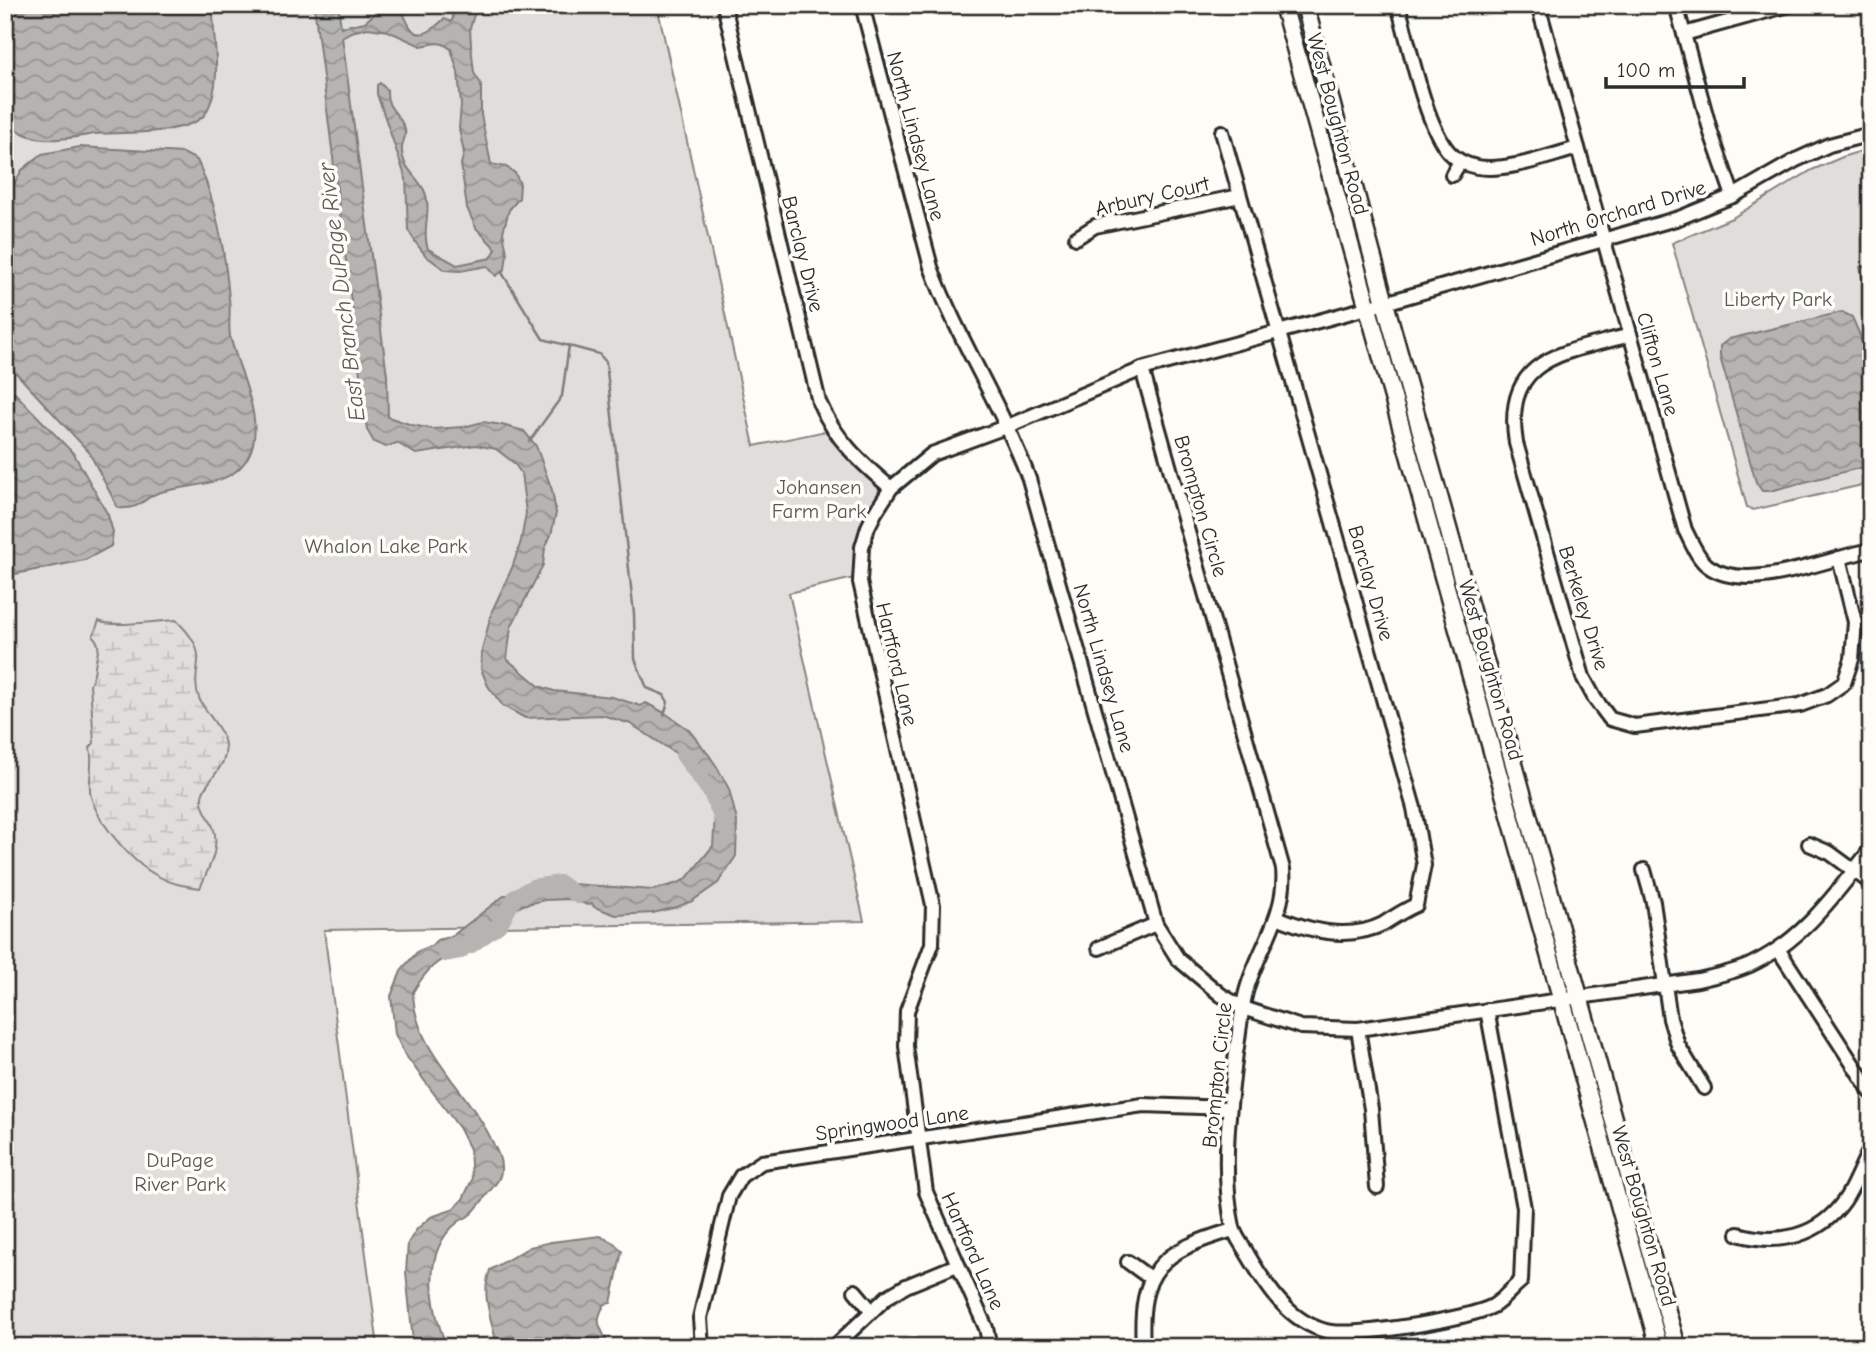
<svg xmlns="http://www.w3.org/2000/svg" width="1876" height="1352" font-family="'Comic Neue',sans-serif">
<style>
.green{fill:#dfdeda;stroke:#858482;stroke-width:2}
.wetland{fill:url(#wetland-marsh);stroke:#858482;stroke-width:2}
.water{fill:url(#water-waves);stroke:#7e7d7b;stroke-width:2}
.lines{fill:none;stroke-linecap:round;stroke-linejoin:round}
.stream{stroke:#7e7d7b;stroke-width:2.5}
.river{stroke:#b5b4b1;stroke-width:16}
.minor-casing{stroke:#2b2b2b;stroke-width:18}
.major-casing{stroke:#2b2b2b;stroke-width:21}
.minor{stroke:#fdfcf7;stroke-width:12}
.major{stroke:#fdfcf7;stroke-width:16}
.labels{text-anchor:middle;stroke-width:7;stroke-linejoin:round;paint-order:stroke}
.street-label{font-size:21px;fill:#2b2b2b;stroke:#fdfcf7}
.park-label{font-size:21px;fill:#585857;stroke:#fdfcf7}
.water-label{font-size:23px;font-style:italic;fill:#5b5b5a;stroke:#fdfcf7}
</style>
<defs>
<pattern id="wetland-marsh" width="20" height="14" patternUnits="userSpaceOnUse" patternTransform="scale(1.75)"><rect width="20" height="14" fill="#dfdeda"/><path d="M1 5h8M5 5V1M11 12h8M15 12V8" fill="none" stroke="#c0bfbb"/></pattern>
<pattern id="water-waves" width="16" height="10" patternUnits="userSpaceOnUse" patternTransform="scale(1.75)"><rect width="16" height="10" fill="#b5b4b1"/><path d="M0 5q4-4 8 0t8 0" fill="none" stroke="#939390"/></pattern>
</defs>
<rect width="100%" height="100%" fill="#fdfcf7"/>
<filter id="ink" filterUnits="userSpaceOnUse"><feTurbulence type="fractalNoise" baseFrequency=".0143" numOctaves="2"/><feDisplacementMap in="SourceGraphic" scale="14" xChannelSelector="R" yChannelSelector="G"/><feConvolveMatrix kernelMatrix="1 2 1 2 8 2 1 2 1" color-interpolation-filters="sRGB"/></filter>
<g filter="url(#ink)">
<g class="green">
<path d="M 5,5 L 657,5 L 754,446 L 826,431 L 847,456 L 879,488 C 880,498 862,525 858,539 C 855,551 854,565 854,578 L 789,593 L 864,921 L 324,930 L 378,1347 L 5,1347 Z"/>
<path d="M 1871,148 L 1871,265 L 1860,267 L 1871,315 L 1871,483 L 1753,510 L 1747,507 L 1672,243 L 1732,218 L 1812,170 L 1845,156 Z"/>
</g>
<path class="wetland" d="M 176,620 C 186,630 200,645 198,661 C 197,674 194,685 199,698 C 207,717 229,732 225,755 C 222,772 203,784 202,797 C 201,808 209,816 213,827 C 221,848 208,869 200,888 C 185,886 171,884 158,876 C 133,864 99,824 91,797 C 87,781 94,765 90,748 L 94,743 L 90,684 C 95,676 94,673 95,666 C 96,654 103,647 93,636 L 99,621 C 112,628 159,621 176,620 Z"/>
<g class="water">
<path d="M 5,5 L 213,5 C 212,41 224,77 207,111 C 195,136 121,132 96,134 C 79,136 60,141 43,139 C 27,137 17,131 5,121 Z"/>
<path d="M 314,5 L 338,5 L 341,27 L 365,22 L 384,5 L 400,5 C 406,18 411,43 431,30 C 436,27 439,22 445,19 L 451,22 L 453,18 L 451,5 L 477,5 L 470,28 L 471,45 L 474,73 L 481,84 L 481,115 L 491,164 L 506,167 L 515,173 L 520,184 L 519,198 L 509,210 L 503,232 L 507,253 L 505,269 L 496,276 L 487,266 L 460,271 L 445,270 L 426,256 L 416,243 L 408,230 L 406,179 L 377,94 L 377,85 L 380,83 L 387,90 C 386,110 398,111 404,127 C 408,136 402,140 402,148 C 401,167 417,176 424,190 C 433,209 421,230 428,249 L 457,265 L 491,258 L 496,249 L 476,228 L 467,208 L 461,164 L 464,153 L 459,129 L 461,105 L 458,72 L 451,49 L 443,44 L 437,43 L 421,46 L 388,31 L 368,28 L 351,32 L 342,37 L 387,375 L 388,417 L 412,425 L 433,429 L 463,427 L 483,422 L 502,425 L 524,431 L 536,446 L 552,490 L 556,513 L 551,535 L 545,548 L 543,565 L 511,627 L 507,659 L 539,686 L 554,691 L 612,697 L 641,706 L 646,703 L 665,713 L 688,729 L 709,755 L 717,767 L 729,789 L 737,821 L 736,856 L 718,883 L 692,901 L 677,907 L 653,913 L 616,915 L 594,907 L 592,903 L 588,905 L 571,899 L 545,900 L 523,905 L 513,910 L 499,925 L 470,946 L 465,943 L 461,951 C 437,959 426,970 413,992 C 414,1050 465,1087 489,1135 C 494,1146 502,1157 501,1170 C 501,1179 494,1186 488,1193 C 482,1201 476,1211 467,1217 C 464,1219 460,1220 458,1222 C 420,1252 431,1309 447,1347 L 416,1347 L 413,1342 L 406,1272 L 408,1243 L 417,1229 L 431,1217 L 452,1210 L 463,1199 L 472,1180 L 470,1149 L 460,1129 L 404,1053 L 395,1034 L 391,996 L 402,969 L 418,951 L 431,946 L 437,940 L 452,936 L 505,895 L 516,896 L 533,887 L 560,883 L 653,890 L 678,883 L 687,878 L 713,846 L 715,815 L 719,809 L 713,802 L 711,793 L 686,760 L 631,724 L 602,715 L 525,718 L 503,706 L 488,686 L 481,669 L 482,650 L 492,611 L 512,568 L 521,541 L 526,513 L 521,473 L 514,463 L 496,449 L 476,445 L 416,454 L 397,443 L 386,447 L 374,442 L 367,430 Z"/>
<path d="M 80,147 L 183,153 L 197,160 C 217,203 225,252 229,299 C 231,311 228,324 230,336 C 238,368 261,413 253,444 C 242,488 195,483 161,492 C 142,497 143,510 118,508 L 89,452 L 5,361 L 5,200 L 22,170 L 42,154 Z"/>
<path d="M 1842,312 L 1852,317 L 1871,361 L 1871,465 L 1770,491 L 1762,491 L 1756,482 L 1720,357 L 1720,346 L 1729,339 Z"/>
<path d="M 5,383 L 74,454 L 108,515 L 113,532 L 111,546 L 85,560 L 5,576 Z"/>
<path d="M 600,1236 L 614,1243 L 622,1251 L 611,1303 L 605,1304 C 591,1326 604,1327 608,1347 L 497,1347 C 493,1321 480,1297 490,1270 L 530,1247 L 551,1242 Z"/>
</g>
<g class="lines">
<g class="stream">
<path d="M 501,271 L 543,339 L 599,354 L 606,362 L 634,614 L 635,659 L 647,688 L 664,695 L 668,702 L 664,715"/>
<path d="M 529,442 L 562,396 L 569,345"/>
</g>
<g class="river">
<path d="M 683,755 L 711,793 L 726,829"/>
<path d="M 445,954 L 461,951 L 465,943 L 470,946 L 499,925 L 516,896 L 533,887 L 560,883 L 578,896"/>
</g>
<g class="minor-casing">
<g id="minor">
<path d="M 724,5 L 819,402 C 835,439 861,463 891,488"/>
<path d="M 862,5 L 931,267 C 958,340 1002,406 1029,479 L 1156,924 L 1178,959 L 1221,995 L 1243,1008 L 1301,1027 L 1358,1029 L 1698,980 C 1716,976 1734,972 1750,965 C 1804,940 1835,894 1871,849"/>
<path d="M 1398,5 C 1409,43 1425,125 1449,152 C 1457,161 1466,165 1477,167 C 1508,172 1548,156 1578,148"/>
<path d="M 1538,5 L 1685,530 C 1691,541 1697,558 1708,566 C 1747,595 1828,558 1871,550"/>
<path d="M 1676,5 L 1711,133 L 1733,196"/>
<path d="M 1684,34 L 1789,5"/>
<path d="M 1222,132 L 1414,808 L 1424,865 L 1416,905 C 1404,910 1394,917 1383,924 C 1349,941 1309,931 1277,917"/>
<path d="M 1452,175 L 1460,162"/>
<path d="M 1076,238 L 1095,226 L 1240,196"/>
<path d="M 1630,335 C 1565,353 1502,356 1516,443 L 1583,677 L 1595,699 L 1610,719 L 1635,726 L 1800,705 L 1827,695 L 1844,683 L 1852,659 L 1855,622 L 1839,558"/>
<path d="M 1142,369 L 1283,869 C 1287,912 1261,945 1248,985 C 1241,1006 1240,1030 1236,1053 C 1229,1107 1221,1173 1233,1227 C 1235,1237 1244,1247 1248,1255 C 1267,1287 1288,1321 1326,1331 C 1352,1338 1469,1319 1493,1306 C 1503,1300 1512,1288 1521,1281 L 1524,1208 L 1487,1010"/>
<path d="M 1809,844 L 1830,853 L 1871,883"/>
<path d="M 1644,870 L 1653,902 L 1670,1019 L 1678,1045 L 1704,1088"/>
<path d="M 1099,948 L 1156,924"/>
<path d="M 1778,949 L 1871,1092"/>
<path d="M 1358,1029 L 1371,1109 L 1377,1187"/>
<path d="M 1738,1234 C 1779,1246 1819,1236 1844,1201 C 1855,1185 1861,1165 1871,1148"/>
<path d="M 1128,1262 L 1150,1278"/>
<path d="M 855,1291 L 871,1310"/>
<path d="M 702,1347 L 700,1318 L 729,1196 L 741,1176 L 762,1162 L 1143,1105 L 1229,1108"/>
<path d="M 834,1347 L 887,1297 L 906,1286 L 957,1265"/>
<path d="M 990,1347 L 986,1328 L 926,1192 L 906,1046 L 907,1011 L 932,944 L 933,905 L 860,582 L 862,547 L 868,527 L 875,513 L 891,488 L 932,454 L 1008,426 L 1142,369 L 1385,303 L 1679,218 L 1733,196 L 1796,160 L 1829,145 L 1871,134"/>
<path d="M 1143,1347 C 1138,1268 1162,1251 1233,1230"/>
</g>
</g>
<g class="major-casing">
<g id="major">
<path d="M 1283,5 L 1659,1347"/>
<path d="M 1305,5 L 1385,303 L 1677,1347"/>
</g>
</g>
<use href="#minor" class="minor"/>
<use href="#major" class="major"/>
</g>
</g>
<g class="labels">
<g class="street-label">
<text transform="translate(1338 124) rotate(75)" y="7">West Boughton Road</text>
<text transform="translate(916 136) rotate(75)" y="7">North Lindsey Lane</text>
<text transform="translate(1152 196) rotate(-13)" y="7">Arbury Court</text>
<text transform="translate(1618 213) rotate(-17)" y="7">North Orchard Drive</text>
<text transform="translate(803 254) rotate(76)" y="7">Barclay Drive</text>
<text transform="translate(1658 364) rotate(74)" y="7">Clifton Lane</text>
<text transform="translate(1201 506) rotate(74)" y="7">Brompton Circle</text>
<text transform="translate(1371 583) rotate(74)" y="7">Barclay Drive</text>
<text transform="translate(1584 608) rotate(73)" y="7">Berkeley Drive</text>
<text transform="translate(897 664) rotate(77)" y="7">Hartford Lane</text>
<text transform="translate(1104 668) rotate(74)" y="7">North Lindsey Lane</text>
<text transform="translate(1491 670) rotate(74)" y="7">West Boughton Road</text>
<text transform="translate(1217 1075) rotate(-84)" y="7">Brompton Circle</text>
<text transform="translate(892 1123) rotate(-8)" y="7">Springwood Lane</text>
<text transform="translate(1644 1216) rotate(74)" y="7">West Boughton Road</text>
<text transform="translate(973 1251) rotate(66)" y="7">Hartford Lane</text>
</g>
<g class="park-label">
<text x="1778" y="306">Liberty Park</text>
<text x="819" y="494">Johansen<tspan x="819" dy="24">Farm Park</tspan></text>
<text x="386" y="553">Whalon Lake Park</text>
<text x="180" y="1167">DuPage<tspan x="180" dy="24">River Park</tspan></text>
</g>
<g class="water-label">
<text transform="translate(341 292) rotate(-97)" y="8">East Branch DuPage River</text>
</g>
</g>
<rect width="1876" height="1352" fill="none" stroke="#fdfcf7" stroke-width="28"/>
<rect x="14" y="14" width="1848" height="1324" fill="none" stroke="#2b2b2b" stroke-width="2.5" filter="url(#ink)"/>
<path d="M1606 77v10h138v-10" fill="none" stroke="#2b2b2b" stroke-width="3.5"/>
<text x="1617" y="77" font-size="21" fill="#2b2b2b" stroke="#fdfcf7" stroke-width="5" paint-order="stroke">100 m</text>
</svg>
